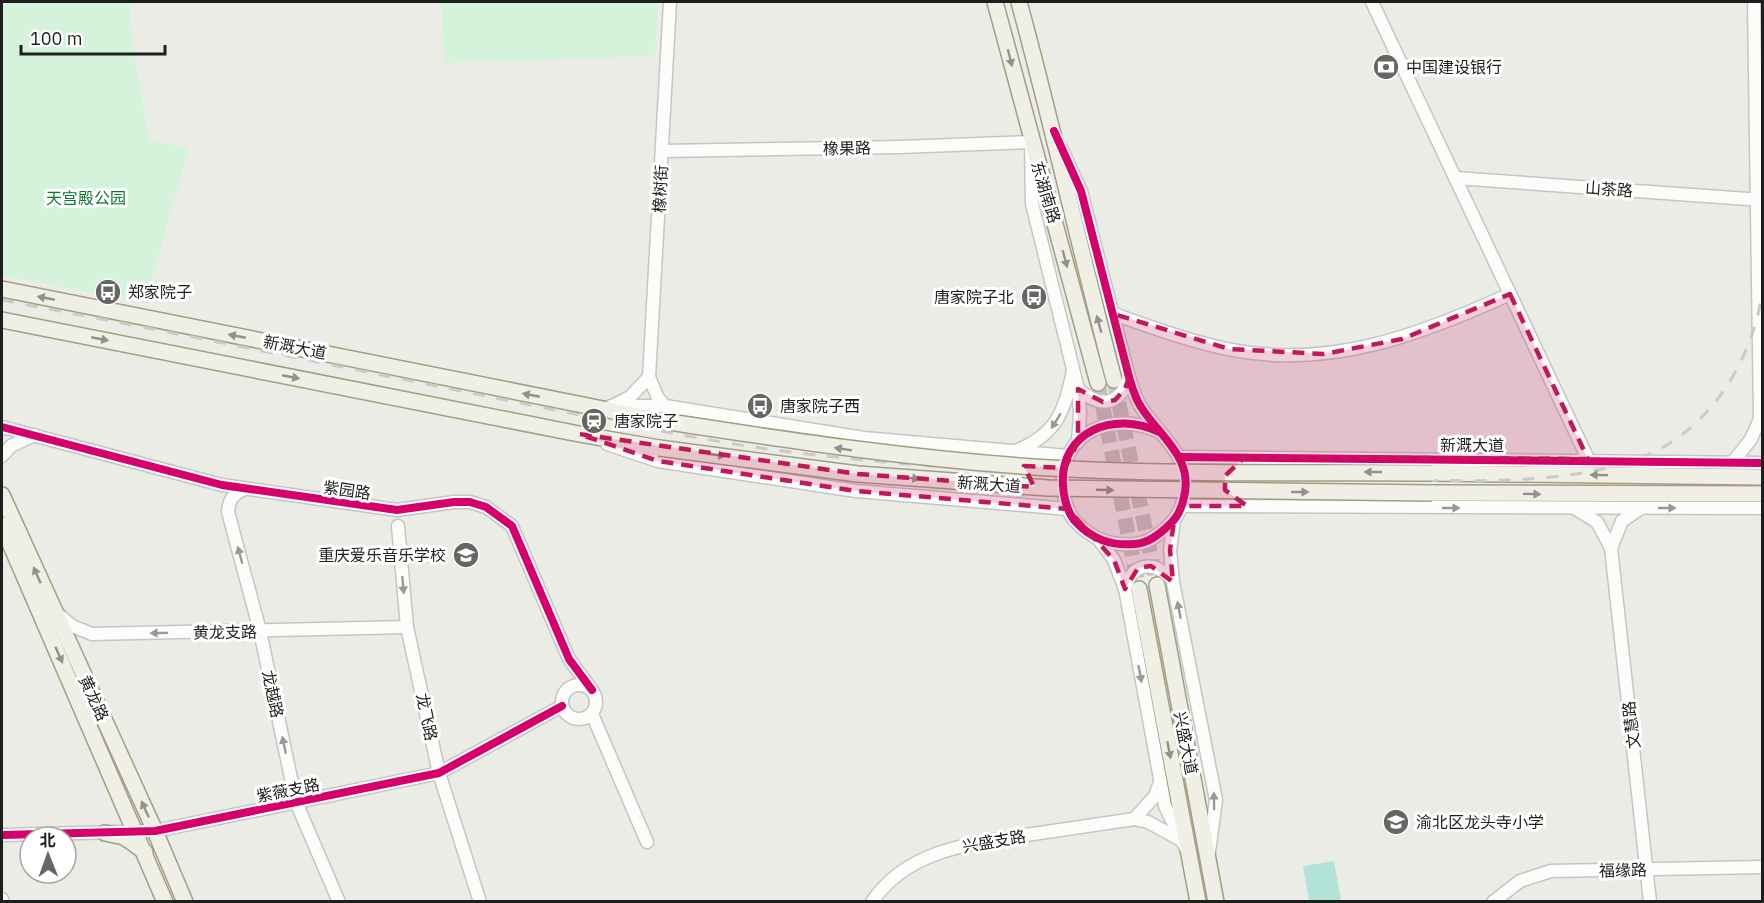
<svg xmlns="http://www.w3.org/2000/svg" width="1764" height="903" font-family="'IBM Plex Sans','Noto Sans SC',sans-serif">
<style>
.park{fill:#d5f3db}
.pitch{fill:#b3e3d8}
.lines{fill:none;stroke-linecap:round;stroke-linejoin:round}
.major-tunnel{stroke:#c3c3bf;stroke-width:15;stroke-dasharray:15 8;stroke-linecap:butt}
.minor-casing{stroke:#c5c5c3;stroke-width:15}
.major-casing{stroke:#a29e84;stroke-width:18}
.minor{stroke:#fcfcfb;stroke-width:12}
.major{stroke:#f0efe5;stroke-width:15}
.rail{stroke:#cacac9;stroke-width:3;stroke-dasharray:12 12;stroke-linecap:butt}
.major-bridge-casing{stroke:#a29e84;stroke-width:18;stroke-linecap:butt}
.major-bridge{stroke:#f0efe5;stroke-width:15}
.cycleway-casing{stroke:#fff;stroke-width:11}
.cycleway{stroke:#d6006c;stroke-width:8}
.oneway{fill:#92918b}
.oneway2{fill:#989898}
.marked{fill:#c2185b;fill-opacity:0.2;stroke:#c2185b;stroke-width:4.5;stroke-dasharray:12 8;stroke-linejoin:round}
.labels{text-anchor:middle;stroke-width:6;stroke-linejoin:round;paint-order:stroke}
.poi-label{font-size:16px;fill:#1e1e1e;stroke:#fff;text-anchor:start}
.street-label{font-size:16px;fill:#1e1e1e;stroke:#fff}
.park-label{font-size:16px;fill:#0e7a2e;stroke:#fff}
</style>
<rect width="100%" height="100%" fill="#ecece7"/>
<g class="park">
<path d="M 2,2 L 130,2 L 131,31 L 149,140 L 189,148 L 145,303 L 2,276 Z"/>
<path d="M 441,2 L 658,2 L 655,56 L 444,63 Z"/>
</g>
<path class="pitch" d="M 1334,861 L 1341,901 L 1309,901 L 1303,866 Z"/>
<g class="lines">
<g class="major-tunnel">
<path d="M 1114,380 L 1157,585"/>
<path d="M 1098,383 L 1139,589"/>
</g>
<g class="minor-casing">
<g id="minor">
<path d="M 1372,2 L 1588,459"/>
<path d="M 1061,148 L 1081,191 L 1129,377 C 1132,387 1135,398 1141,407 C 1159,436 1194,457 1184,497 C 1182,507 1178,517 1170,524 C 1160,534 1149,543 1135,544 C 1110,546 1091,539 1074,520 C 1067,511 1064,498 1063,486 C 1059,431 1115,410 1159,432"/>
<path d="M 662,151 L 900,147 L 1031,142 L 1032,204 L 1078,389 L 1080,413 L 1078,442"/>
<path d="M 1455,178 L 1762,200"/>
<path d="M 1114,314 C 1151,327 1189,341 1227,349 C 1329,370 1420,335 1510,294"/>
<path d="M 649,377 L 670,2"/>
<path d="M 1078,389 C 1100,408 1119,407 1129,377"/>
<path d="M 616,404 L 630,397 L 649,377 L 658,398 L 665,406"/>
<path d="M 611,406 L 665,406 L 864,438 L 1068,456"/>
<path d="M 2,427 L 222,485 L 397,510 L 454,502 L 470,502 L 486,507 L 512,526 L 569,659 L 592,690"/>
<path d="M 607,444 L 658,461 L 856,491 L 1068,509"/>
<path d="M 1016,451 C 1057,434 1064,412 1073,371"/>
<path d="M 2,456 L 11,446 L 34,435"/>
<path d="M 1180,457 L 1762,463"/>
<path d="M 1733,462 L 1751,439 L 1760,419 L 1754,2"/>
<path d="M 245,489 C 233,494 229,499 228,512 L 260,631 L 296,802 L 339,902"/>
<path d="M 1182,506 L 1762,508"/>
<path d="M 1576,509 L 1597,522 L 1611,548 L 1650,902"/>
<path d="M 1174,521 L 1170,550 L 1173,582 L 1216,800 L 1209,852"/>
<path d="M 398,526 L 407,627 L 439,773 L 480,902"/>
<path d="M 1099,540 L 1114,560 L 1125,589 L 1165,806 L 1185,847"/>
<path d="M 1611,548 L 1622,521 L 1641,508"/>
<path d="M 1125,589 C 1133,561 1155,560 1173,581"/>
<path d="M 58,614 L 72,626 L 92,634 L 407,627"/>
<circle cx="579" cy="702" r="17"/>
<path d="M 592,714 L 647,842"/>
<path d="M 1134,819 L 1155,796 L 1160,782"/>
<path d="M 2,835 L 155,831 L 439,773 L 562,706"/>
<path d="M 2,899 L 3,902"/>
<path d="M 872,902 C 908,848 975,843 1033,834 C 1067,829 1100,824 1134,819 L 1148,822 L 1181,840"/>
<path d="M 1493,902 L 1520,881 L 1551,871 L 1762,867"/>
</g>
</g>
<g class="major-casing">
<g id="major">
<path d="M 995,2 L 1098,383"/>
<path d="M 1019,2 C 1053,127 1081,254 1114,380"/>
<path d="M 2,289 L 663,421"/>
<path d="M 2,320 L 579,434 L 659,448"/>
<path d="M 1432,473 L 1762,477"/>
<path d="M 1432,493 L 1762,494"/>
<path d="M 2,495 L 155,831 L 185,902"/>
<path d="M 2,525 L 165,902"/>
<path d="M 1157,585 L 1216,902"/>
<path d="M 1139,589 L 1198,902"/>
<path d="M 105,833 L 124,837 L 145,852"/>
</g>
</g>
<use href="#minor" class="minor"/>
<use href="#major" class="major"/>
<path class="rail" d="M 2,300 C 162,330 321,363 481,395 C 576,414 671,435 767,449 C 957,474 1148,478 1340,478 C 1433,479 1561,491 1647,455 C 1711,428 1752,360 1762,294"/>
<g class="major-bridge-casing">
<g id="major-bridge">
<path d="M 663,421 C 792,441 920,460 1050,468 C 1177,475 1305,472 1432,473"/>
<path d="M 659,448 L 858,474 L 1048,488 L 1432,493"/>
</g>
</g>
<use href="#major-bridge" class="major-bridge"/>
<g class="cycleway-casing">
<g id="cycleway">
<path d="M 1054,131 L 1081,191 L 1129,377 C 1132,387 1135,398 1141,407 C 1159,436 1194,457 1184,497 C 1182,507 1178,517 1170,524 C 1160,534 1149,543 1135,544 C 1110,546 1091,539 1074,520 C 1067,511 1064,498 1063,486 C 1059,431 1115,410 1159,432"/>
<path d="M 2,427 L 222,485 L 397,510 L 454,502 L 470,502 L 486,507 L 512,526 L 569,659 L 592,690"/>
<path d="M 1180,457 L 1762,463"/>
<path d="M 2,835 L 155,831 L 439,773 L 562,706"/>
</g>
</g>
<use href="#cycleway" class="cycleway"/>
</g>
<defs><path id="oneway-solid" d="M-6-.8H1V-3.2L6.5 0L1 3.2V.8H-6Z" transform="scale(1.5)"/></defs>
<g class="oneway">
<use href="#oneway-solid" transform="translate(1010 58) rotate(76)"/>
<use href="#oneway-solid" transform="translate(1065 259) rotate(75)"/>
<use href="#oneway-solid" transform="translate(46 298) rotate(-169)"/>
<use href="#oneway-solid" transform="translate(1099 324) rotate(-105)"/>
<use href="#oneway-solid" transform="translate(237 336) rotate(-169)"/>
<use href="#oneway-solid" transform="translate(100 339) rotate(11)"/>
<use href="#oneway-solid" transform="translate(291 377) rotate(11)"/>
<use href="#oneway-solid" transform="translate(531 395) rotate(-169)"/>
<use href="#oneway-solid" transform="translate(843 449) rotate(-171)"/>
<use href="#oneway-solid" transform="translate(717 455) rotate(8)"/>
<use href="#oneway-solid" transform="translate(1373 472) rotate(-180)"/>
<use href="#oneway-solid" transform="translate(1599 475) rotate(-179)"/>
<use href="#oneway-solid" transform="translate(911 478) rotate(4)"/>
<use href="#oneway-solid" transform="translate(1105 490) rotate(2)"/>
<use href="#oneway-solid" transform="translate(1300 492)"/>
<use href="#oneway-solid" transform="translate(1532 494) rotate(1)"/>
<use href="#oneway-solid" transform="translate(37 575) rotate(-114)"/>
<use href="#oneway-solid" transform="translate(59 655) rotate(66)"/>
<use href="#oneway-solid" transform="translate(1169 750) rotate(79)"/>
<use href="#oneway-solid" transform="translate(145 809) rotate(-115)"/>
</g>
<g class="oneway2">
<use href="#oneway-solid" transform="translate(1056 421) rotate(122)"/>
<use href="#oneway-solid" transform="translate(1451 508)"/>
<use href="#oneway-solid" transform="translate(1667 508)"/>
<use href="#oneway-solid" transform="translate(240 555) rotate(-105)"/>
<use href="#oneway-solid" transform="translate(403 585) rotate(85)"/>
<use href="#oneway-solid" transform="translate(1179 610) rotate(-101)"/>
<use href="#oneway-solid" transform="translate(159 633) rotate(179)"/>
<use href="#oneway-solid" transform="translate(1140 674) rotate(80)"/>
<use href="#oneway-solid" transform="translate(284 745) rotate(-102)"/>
<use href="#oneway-solid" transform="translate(1214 801) rotate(-91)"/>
</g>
<path class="marked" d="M 1510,294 L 1588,459 L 1245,457 L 1225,476 L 1225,490 L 1247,506 L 1182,506 L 1174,521 L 1170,550 L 1173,582 L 1151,566 L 1138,568 L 1125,589 L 1114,560 L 1068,509 L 856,491 L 658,461 L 579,434 L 858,474 L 1034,487 L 1024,466 L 1065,468 L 1078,442 L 1078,389 L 1103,402 L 1115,400 L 1125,389 L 1129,377 L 1114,314 L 1229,349 L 1324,354 L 1402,339 Z"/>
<defs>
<g id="bank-disc" transform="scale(1.35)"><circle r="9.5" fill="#666664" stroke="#fff"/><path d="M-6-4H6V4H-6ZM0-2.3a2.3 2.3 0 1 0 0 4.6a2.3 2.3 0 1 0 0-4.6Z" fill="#fff"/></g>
<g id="bus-disc" transform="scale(1.35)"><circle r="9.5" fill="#666664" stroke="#fff"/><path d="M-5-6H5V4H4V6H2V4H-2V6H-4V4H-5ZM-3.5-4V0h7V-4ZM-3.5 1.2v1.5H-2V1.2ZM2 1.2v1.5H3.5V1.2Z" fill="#fff"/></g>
<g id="station-disc" transform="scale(1.35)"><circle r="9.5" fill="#666664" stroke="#fff"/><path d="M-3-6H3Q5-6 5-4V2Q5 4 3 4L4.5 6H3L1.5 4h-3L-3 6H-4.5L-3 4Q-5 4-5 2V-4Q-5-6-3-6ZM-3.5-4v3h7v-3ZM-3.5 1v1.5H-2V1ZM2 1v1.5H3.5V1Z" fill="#fff"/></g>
<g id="school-disc" transform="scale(1.35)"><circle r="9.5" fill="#666664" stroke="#fff"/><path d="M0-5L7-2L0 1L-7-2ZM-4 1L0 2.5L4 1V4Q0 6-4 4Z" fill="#fff"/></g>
</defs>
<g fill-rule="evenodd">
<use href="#bank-disc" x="1386" y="67"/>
<use href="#bus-disc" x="108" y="292"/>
<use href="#bus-disc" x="1034" y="297"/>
<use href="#bus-disc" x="760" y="406"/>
<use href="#station-disc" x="594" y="421"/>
<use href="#school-disc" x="466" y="555"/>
<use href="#school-disc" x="1396" y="822"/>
</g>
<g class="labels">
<g class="poi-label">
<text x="1406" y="73">中国建设银行</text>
<text x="128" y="298">郑家院子</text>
<text x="1014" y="303" text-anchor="end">唐家院子北</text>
<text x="780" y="412">唐家院子西</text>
<text x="614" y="427">唐家院子</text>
<text x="446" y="561" text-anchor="end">重庆爱乐音乐学校</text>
<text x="1416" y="828">渝北区龙头寺小学</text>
</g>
<g class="street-label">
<text transform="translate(847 148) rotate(-1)" y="6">橡果路</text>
<text transform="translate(660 189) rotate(-87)" y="6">橡树街</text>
<text transform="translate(1609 189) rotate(4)" y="6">山茶路</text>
<text transform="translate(1046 192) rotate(73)" y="6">东湖南路</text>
<text transform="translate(295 347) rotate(11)" y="6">新溉大道</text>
<text x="1472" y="451">新溉大道</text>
<text transform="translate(989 484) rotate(4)" y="6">新溉大道</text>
<text transform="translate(347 490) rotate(8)" y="6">紫园路</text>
<text transform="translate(225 632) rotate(-1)" y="6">黄龙支路</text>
<text transform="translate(273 694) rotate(78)" y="6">龙越路</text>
<text transform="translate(94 698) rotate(65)" y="6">黄龙路</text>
<text transform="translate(427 717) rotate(78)" y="6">龙飞路</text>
<text transform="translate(1631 725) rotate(-97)" y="6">文慧路</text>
<text transform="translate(1186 743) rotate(79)" y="6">兴盛大道</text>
<text transform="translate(288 790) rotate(-11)" y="6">紫薇支路</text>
<text transform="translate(994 841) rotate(-10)" y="6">兴盛支路</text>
<text transform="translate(1623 870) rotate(-1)" y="6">福缘路</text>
</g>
<g class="park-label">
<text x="86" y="204">天宫殿公园</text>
</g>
</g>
<rect width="1764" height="903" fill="none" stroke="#1e1e1e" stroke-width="6"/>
<g transform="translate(48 855) rotate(359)"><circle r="28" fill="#ffffff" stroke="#a5a5a5" stroke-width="1.5"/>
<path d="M0-4.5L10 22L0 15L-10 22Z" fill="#666664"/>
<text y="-9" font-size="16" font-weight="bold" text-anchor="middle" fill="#1e1e1e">北</text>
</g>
<path d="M21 45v9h144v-9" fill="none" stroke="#1e1e1e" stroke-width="3"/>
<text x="30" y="45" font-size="18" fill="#1e1e1e" stroke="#ffffff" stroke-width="4.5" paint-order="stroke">100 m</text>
</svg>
